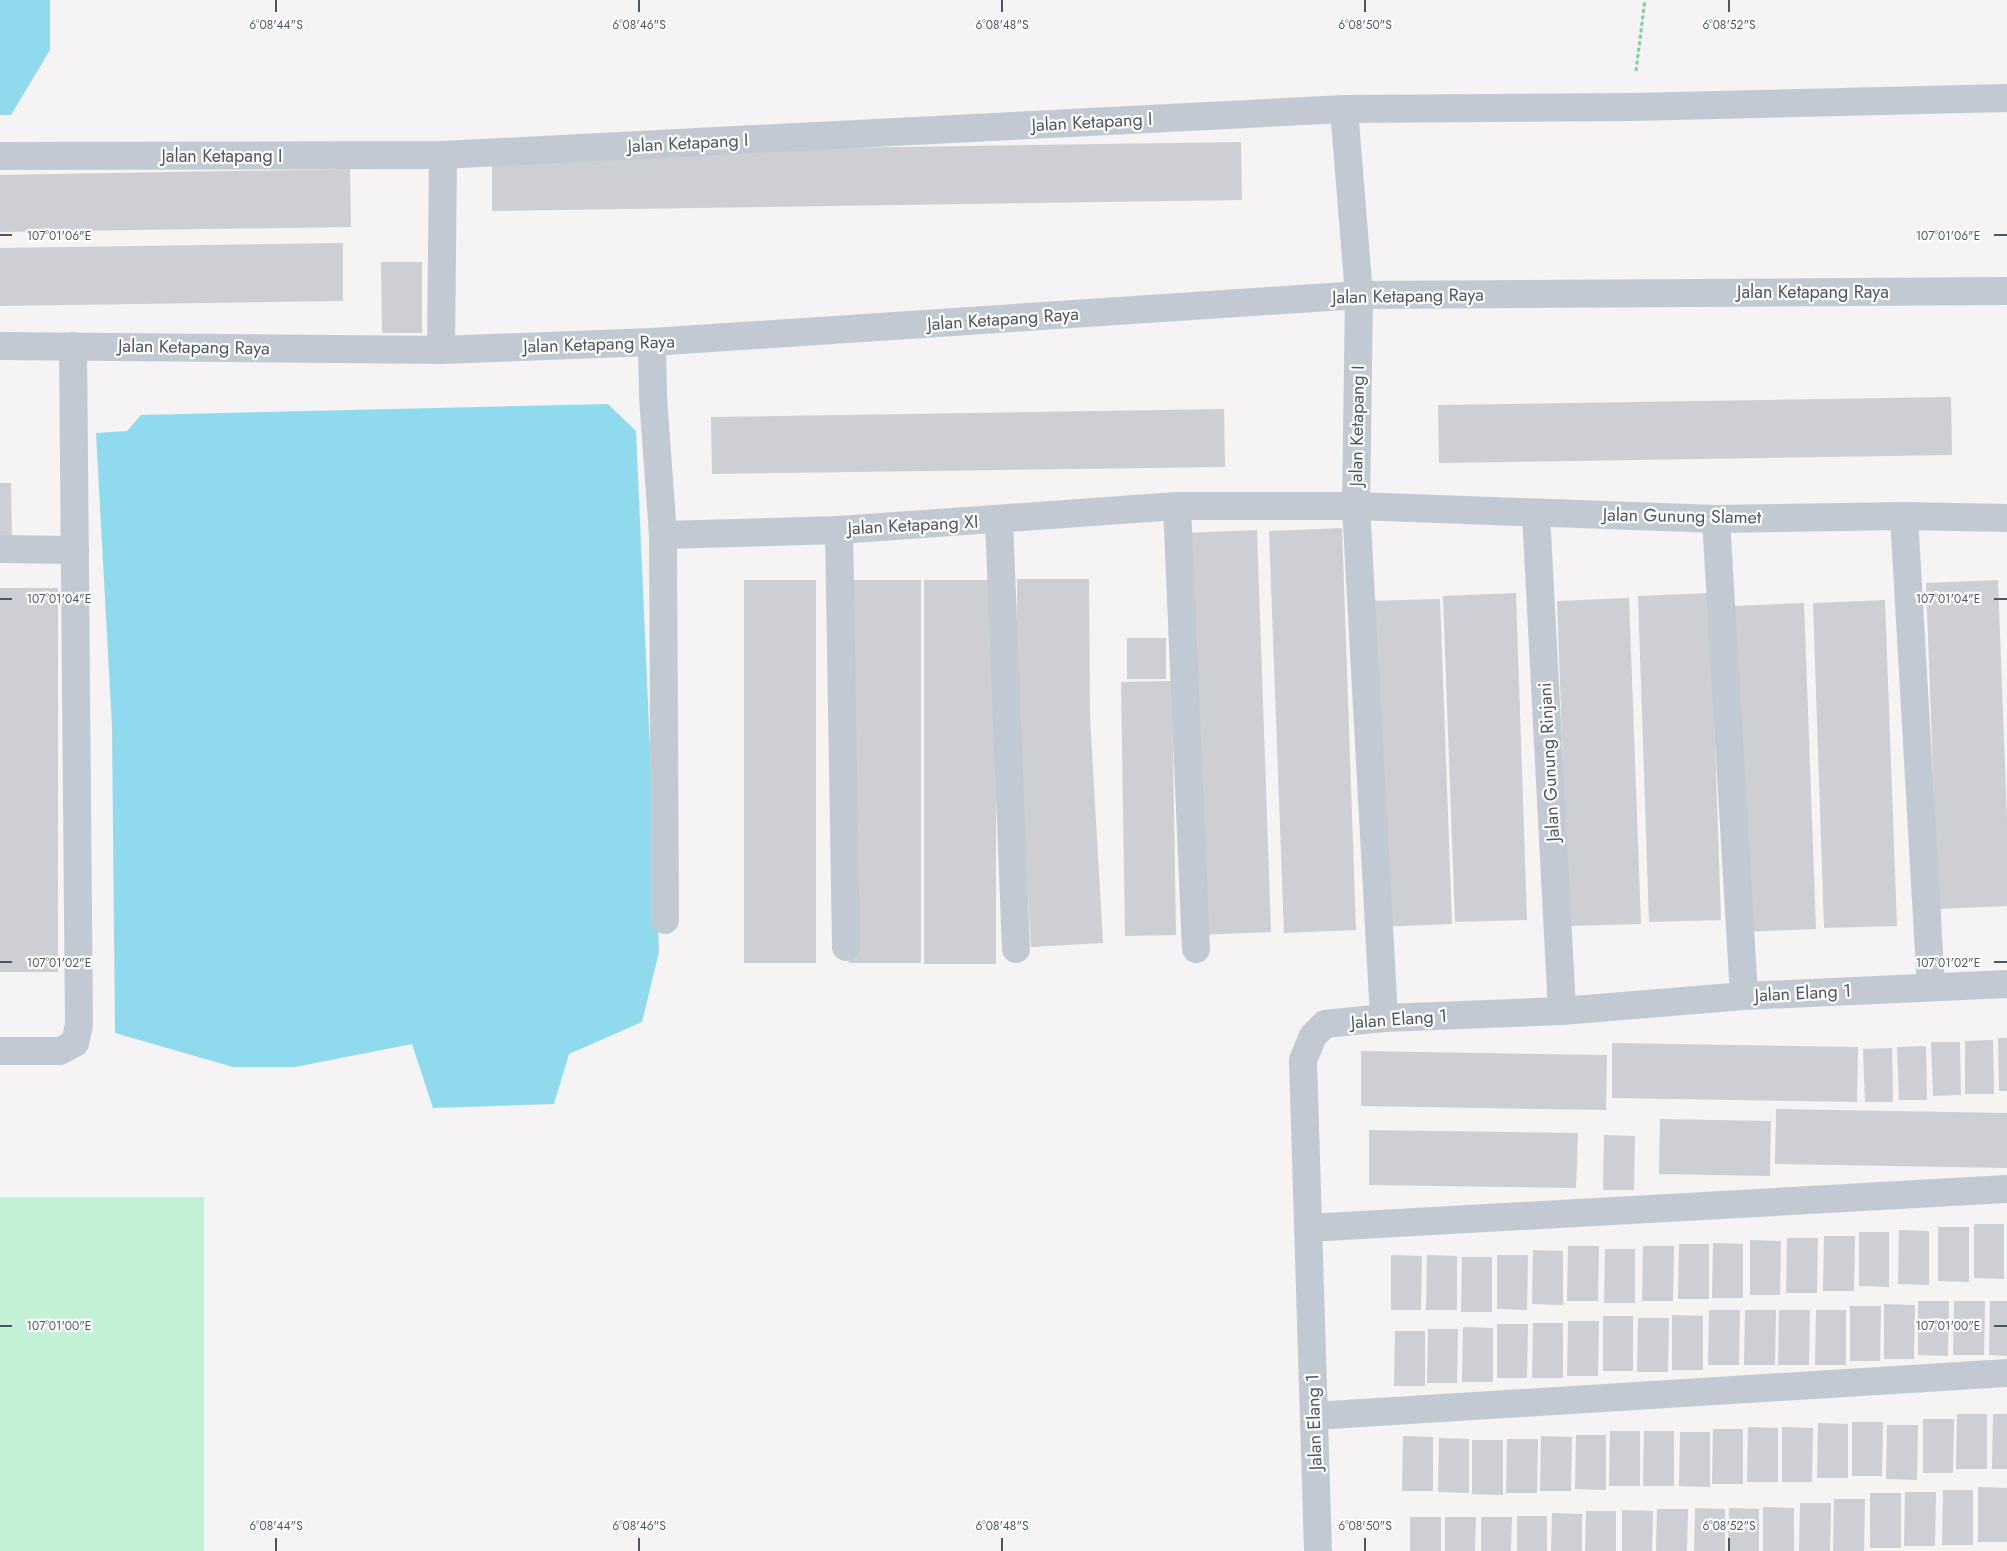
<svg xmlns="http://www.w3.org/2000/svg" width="2007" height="1551" font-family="Jost,sans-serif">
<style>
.green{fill:#c3f1d5}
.water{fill:#90daee}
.building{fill:#cdcfd5}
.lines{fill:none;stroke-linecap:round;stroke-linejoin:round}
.path{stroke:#7ad0a6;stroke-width:3;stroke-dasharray:4 2.5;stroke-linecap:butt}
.minor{stroke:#c1cad2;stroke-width:28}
.ticks{fill:none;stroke:#4a5661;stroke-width:2}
.labels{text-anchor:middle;stroke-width:4.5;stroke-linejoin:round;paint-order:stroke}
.street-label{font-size:18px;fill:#4a5661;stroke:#fff}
.ticks-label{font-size:12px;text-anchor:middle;fill:#4a5661;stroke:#fff;stroke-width:4.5;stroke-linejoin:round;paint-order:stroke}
</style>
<rect width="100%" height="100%" fill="#f5f3f3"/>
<rect class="green" x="0" y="1197" width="204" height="354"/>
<g class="water">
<path d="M 0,0 L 50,0 L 50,50 L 11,115 L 0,115 Z"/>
<path d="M 608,404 L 636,431 L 659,952 L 642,1022 L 569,1054 L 554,1104 L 433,1108 L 412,1044 L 295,1067 L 233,1067 L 115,1033 L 112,727 L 96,433 L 127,431 L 141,415 Z"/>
</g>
<g class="building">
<path d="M 1241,142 L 1242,200 L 492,211 L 492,153 Z"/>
<path d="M 350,169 L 351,227 L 0,232 L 0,175 Z"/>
<path d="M 343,243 L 343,301 L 0,306 L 0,248 Z"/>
<path d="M 381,262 L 422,262 L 422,333 L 382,333 Z"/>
<path d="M 1951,397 L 1952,455 L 1439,463 L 1438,405 Z"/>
<path d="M 1224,409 L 1225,467 L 712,474 L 711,417 Z"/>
<path d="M 0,483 L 11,483 L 12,537 L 0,537 Z"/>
<path d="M 1342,528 L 1356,930 L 1284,933 L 1269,531 Z"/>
<path d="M 1257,530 L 1271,932 L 1199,935 L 1184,533 Z"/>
<path d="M 1017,579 L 1089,579 L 1090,716 L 1103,943 L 1031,947 L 1024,828 L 1017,673 Z"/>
<rect x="744" y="580" width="72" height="383"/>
<rect x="849" y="580" width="72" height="383"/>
<rect x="924" y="580" width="72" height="384"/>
<path d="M 1998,580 L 2007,820 L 2007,906 L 1938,909 L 1926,583 Z"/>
<rect x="0" y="588" width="58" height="384"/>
<path d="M 1516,593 L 1527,920 L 1455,922 L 1443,596 Z"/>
<path d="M 1710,593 L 1721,920 L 1649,922 L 1638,596 Z"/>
<path d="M 1629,598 L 1641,924 L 1569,926 L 1557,601 Z"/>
<path d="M 1440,599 L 1452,924 L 1379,927 L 1367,601 Z"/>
<path d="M 1885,600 L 1897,926 L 1824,928 L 1813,603 Z"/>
<path d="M 1804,603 L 1816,929 L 1744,932 L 1733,606 Z"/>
<rect x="1127" y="638" width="39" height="41"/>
<path d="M 1172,681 L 1176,935 L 1125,936 L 1121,682 Z"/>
<path d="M 1998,1038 L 2007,1038 L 2007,1091 L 1999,1091 Z"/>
<path d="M 1993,1040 L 1994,1094 L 1965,1094 L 1965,1041 Z"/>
<path d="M 1931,1042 L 1960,1042 L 1961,1095 L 1933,1096 Z"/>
<path d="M 1612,1043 L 1858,1047 L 1857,1102 L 1612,1098 Z"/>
<path d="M 1926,1046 L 1927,1100 L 1899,1100 L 1897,1047 Z"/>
<path d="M 1892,1048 L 1893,1102 L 1865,1102 L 1863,1049 Z"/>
<path d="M 1361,1051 L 1607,1055 L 1606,1110 L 1361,1106 Z"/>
<path d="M 1776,1109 L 2007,1113 L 2007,1168 L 1775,1164 Z"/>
<path d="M 1660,1119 L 1771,1121 L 1770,1176 L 1659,1174 Z"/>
<path d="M 1369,1130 L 1578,1133 L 1576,1188 L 1369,1185 Z"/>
<path d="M 1604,1135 L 1635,1136 L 1634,1190 L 1603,1190 Z"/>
<path d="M 1974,1224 L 2004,1224 L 2004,1279 L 1974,1278 Z"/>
<path d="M 1938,1227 L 1969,1227 L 1969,1282 L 1938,1281 Z"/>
<path d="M 1899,1230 L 1929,1231 L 1929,1285 L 1898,1284 Z"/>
<path d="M 1859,1232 L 1889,1232 L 1889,1287 L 1859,1286 Z"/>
<path d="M 1824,1236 L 1855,1236 L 1854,1291 L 1823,1291 Z"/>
<path d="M 1787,1238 L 1818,1238 L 1817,1293 L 1786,1293 Z"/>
<path d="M 1750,1240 L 1781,1241 L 1780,1295 L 1750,1295 Z"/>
<path d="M 1713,1243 L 1743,1244 L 1743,1298 L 1712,1298 Z"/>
<path d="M 1679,1244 L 1709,1244 L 1709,1299 L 1678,1299 Z"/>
<path d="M 1568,1246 L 1599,1246 L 1598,1301 L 1567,1301 Z"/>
<path d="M 1643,1246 L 1674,1246 L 1673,1301 L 1642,1301 Z"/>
<path d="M 1605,1249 L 1635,1249 L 1635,1303 L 1604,1303 Z"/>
<path d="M 1533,1250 L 1563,1251 L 1563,1305 L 1532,1304 Z"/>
<path d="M 1391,1255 L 1422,1256 L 1421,1310 L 1391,1310 Z"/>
<path d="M 1427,1255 L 1457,1256 L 1457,1310 L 1426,1310 Z"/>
<path d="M 1497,1255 L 1528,1255 L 1527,1310 L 1497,1309 Z"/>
<path d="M 1462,1257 L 1492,1257 L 1492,1312 L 1461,1312 Z"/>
<path d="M 1918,1301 L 1949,1301 L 1948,1356 L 1918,1355 Z"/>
<path d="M 1954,1301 L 1985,1301 L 1984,1355 L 1953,1355 Z"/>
<path d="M 1990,1301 L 2007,1301 L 2007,1356 L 1989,1355 Z"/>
<path d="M 1884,1304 L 1915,1305 L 1914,1359 L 1884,1359 Z"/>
<path d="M 1850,1306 L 1881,1306 L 1880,1361 L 1850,1361 Z"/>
<path d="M 1709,1310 L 1740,1310 L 1739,1365 L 1708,1365 Z"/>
<path d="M 1745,1310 L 1776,1310 L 1775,1365 L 1744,1365 Z"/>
<path d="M 1779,1310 L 1810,1310 L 1809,1365 L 1778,1365 Z"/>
<path d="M 1816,1310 L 1846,1310 L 1846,1365 L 1815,1365 Z"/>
<path d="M 1672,1315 L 1703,1316 L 1703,1370 L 1672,1370 Z"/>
<rect x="1603" y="1316" width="30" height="55"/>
<path d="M 1638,1318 L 1669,1318 L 1668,1372 L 1637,1372 Z"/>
<path d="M 1568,1321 L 1599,1321 L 1598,1376 L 1567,1376 Z"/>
<path d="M 1533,1323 L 1563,1323 L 1563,1378 L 1532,1378 Z"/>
<path d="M 1497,1324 L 1528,1324 L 1527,1378 L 1497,1378 Z"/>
<path d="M 1463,1327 L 1493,1328 L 1493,1382 L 1462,1382 Z"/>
<path d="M 1428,1329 L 1458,1329 L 1457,1383 L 1427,1383 Z"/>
<path d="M 1395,1331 L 1425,1331 L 1425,1386 L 1394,1386 Z"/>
<path d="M 1957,1414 L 1987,1414 L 1987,1469 L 1956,1469 Z"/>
<path d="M 1993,1414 L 2007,1414 L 2007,1469 L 1992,1469 Z"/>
<path d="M 1923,1419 L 1954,1419 L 1953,1473 L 1923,1473 Z"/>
<path d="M 1852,1422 L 1883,1422 L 1882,1476 L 1852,1476 Z"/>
<path d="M 1818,1423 L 1848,1424 L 1848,1478 L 1817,1478 Z"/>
<path d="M 1887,1425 L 1918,1425 L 1917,1480 L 1886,1479 Z"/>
<path d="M 1748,1427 L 1778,1428 L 1778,1482 L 1747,1482 Z"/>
<path d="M 1782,1427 L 1813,1428 L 1812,1482 L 1782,1482 Z"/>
<path d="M 1713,1429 L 1743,1429 L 1743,1484 L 1712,1484 Z"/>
<path d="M 1610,1431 L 1640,1431 L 1640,1486 L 1609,1486 Z"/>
<path d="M 1644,1431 L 1674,1431 L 1674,1486 L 1643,1486 Z"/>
<path d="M 1680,1432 L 1710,1432 L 1710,1487 L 1679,1486 Z"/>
<path d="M 1576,1435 L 1606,1435 L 1606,1490 L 1575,1489 Z"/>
<path d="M 1403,1436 L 1433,1437 L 1433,1491 L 1402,1491 Z"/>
<path d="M 1541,1436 L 1572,1437 L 1571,1491 L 1540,1491 Z"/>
<path d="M 1439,1438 L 1469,1439 L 1469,1493 L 1438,1492 Z"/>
<path d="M 1507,1439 L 1538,1439 L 1537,1493 L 1506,1493 Z"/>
<path d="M 1472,1440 L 1503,1440 L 1503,1495 L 1472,1494 Z"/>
<path d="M 1978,1487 L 2007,1488 L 2007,1542 L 1978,1542 Z"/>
<path d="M 1943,1490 L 1973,1490 L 1973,1545 L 1942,1545 Z"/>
<path d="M 1905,1492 L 1936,1492 L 1935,1546 L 1904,1546 Z"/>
<rect x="1870" y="1493" width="31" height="55"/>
<path d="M 1834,1499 L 1865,1499 L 1864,1551 L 1833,1551 Z"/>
<path d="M 1800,1503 L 1831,1503 L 1830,1551 L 1799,1551 Z"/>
<path d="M 1763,1507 L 1794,1508 L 1794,1551 L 1763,1551 Z"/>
<path d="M 1695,1508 L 1725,1509 L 1725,1551 L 1694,1551 Z"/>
<path d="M 1729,1508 L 1759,1509 L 1759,1551 L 1728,1551 Z"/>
<path d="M 1657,1509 L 1688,1509 L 1687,1551 L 1656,1551 Z"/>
<path d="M 1622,1510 L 1653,1511 L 1652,1551 L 1622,1551 Z"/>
<path d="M 1586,1511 L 1616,1511 L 1616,1551 L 1585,1551 Z"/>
<path d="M 1552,1513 L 1582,1514 L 1582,1551 L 1551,1551 Z"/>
<rect x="1517" y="1516" width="30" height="35"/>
<rect x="1410" y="1517" width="31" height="34"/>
<path d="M 1445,1517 L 1476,1517 L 1475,1551 L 1445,1551 Z"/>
<path d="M 1481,1517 L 1512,1517 L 1511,1551 L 1481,1551 Z"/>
</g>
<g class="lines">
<path class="path" d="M 1636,71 L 1645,0"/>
<g class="minor">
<path d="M 1344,109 L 1359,295 L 1356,506 L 1384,1018"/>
<path d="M 0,156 L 443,155 L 1344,109 L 1632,107 L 2007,98"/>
<path d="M 652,342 L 653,397 L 663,535 L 839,530 L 1177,506 L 1356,506 L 1716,519 L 1904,516 L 2007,518"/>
<path d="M 0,346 L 441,350 L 652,342 L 1359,295 L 2007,291"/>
<path d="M 441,350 L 443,155"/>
<path d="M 1177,506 L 1196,949"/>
<path d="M 1536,513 L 1562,1011"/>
<path d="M 1904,516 L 1931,987"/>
<path d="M 1716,519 L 1744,996"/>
<path d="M 999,520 L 1016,949"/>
<path d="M 839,530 L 846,947"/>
<path d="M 663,535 L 665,920"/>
<path d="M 0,549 L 75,550"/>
<path d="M 0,1051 L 60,1051 L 75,1043 L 79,1025 L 73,346"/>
<path d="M 1308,1228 L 2007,1189"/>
<path d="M 1314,1416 L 2007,1373"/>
<path d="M 1318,1551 L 1303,1060 L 1313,1036 L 1325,1024 L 1384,1018 L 1562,1011 L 1744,996 L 2007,984"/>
</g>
</g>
<path class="ticks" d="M 276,0 L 276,12M 639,0 L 639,12M 1002,0 L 1002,12M 1365,0 L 1365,12M 1729,0 L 1729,12M 0,235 L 12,235M 1994,235 L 2007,235M 0,599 L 12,599M 1994,599 L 2007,599M 0,962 L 12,962M 1994,962 L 2007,962M 0,1326 L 12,1326M 1994,1326 L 2007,1326M 276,1538 L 276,1551M 639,1538 L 639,1551M 1002,1538 L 1002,1551M 1365,1538 L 1365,1551M 1729,1538 L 1729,1551"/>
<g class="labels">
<g class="street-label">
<text transform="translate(1092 122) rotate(-3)" y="6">Jalan Ketapang I</text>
<text transform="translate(688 143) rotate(-3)" y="6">Jalan Ketapang I</text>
<text x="222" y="162">Jalan Ketapang I</text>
<text x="1813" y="298">Jalan Ketapang Raya</text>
<text transform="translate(1408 296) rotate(-1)" y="6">Jalan Ketapang Raya</text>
<text transform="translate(1003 319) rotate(-4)" y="6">Jalan Ketapang Raya</text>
<text transform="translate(599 344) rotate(-2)" y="6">Jalan Ketapang Raya</text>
<text transform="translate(194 347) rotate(1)" y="6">Jalan Ketapang Raya</text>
<text transform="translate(1357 426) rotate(-89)" y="6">Jalan Ketapang I</text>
<text transform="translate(1682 516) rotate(1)" y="6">Jalan Gunung Slamet</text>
<text transform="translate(913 525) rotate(-3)" y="6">Jalan Ketapang XI</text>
<text transform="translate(1549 762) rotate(-93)" y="6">Jalan Gunung Rinjani</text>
<text transform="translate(1803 993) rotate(-3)" y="6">Jalan Elang 1</text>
<text transform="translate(1399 1019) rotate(-4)" y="6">Jalan Elang 1</text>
<text transform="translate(1314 1422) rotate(-92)" y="6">Jalan Elang 1</text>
</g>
</g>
<g class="ticks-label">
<text x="276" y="29">6°08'44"S</text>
<text x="639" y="29">6°08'46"S</text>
<text x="1002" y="29">6°08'48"S</text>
<text x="1365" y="29">6°08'50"S</text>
<text x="1729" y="29">6°08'52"S</text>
<text x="1948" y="240">107°01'06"E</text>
<text x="59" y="240">107°01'06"E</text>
<text x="1948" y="603">107°01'04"E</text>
<text x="59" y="603">107°01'04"E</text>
<text x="1948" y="967">107°01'02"E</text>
<text x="59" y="967">107°01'02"E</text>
<text x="1948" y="1330">107°01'00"E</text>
<text x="59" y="1330">107°01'00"E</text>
<text x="276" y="1530">6°08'44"S</text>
<text x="639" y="1530">6°08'46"S</text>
<text x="1002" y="1530">6°08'48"S</text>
<text x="1365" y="1530">6°08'50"S</text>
<text x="1729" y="1530">6°08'52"S</text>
</g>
</svg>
